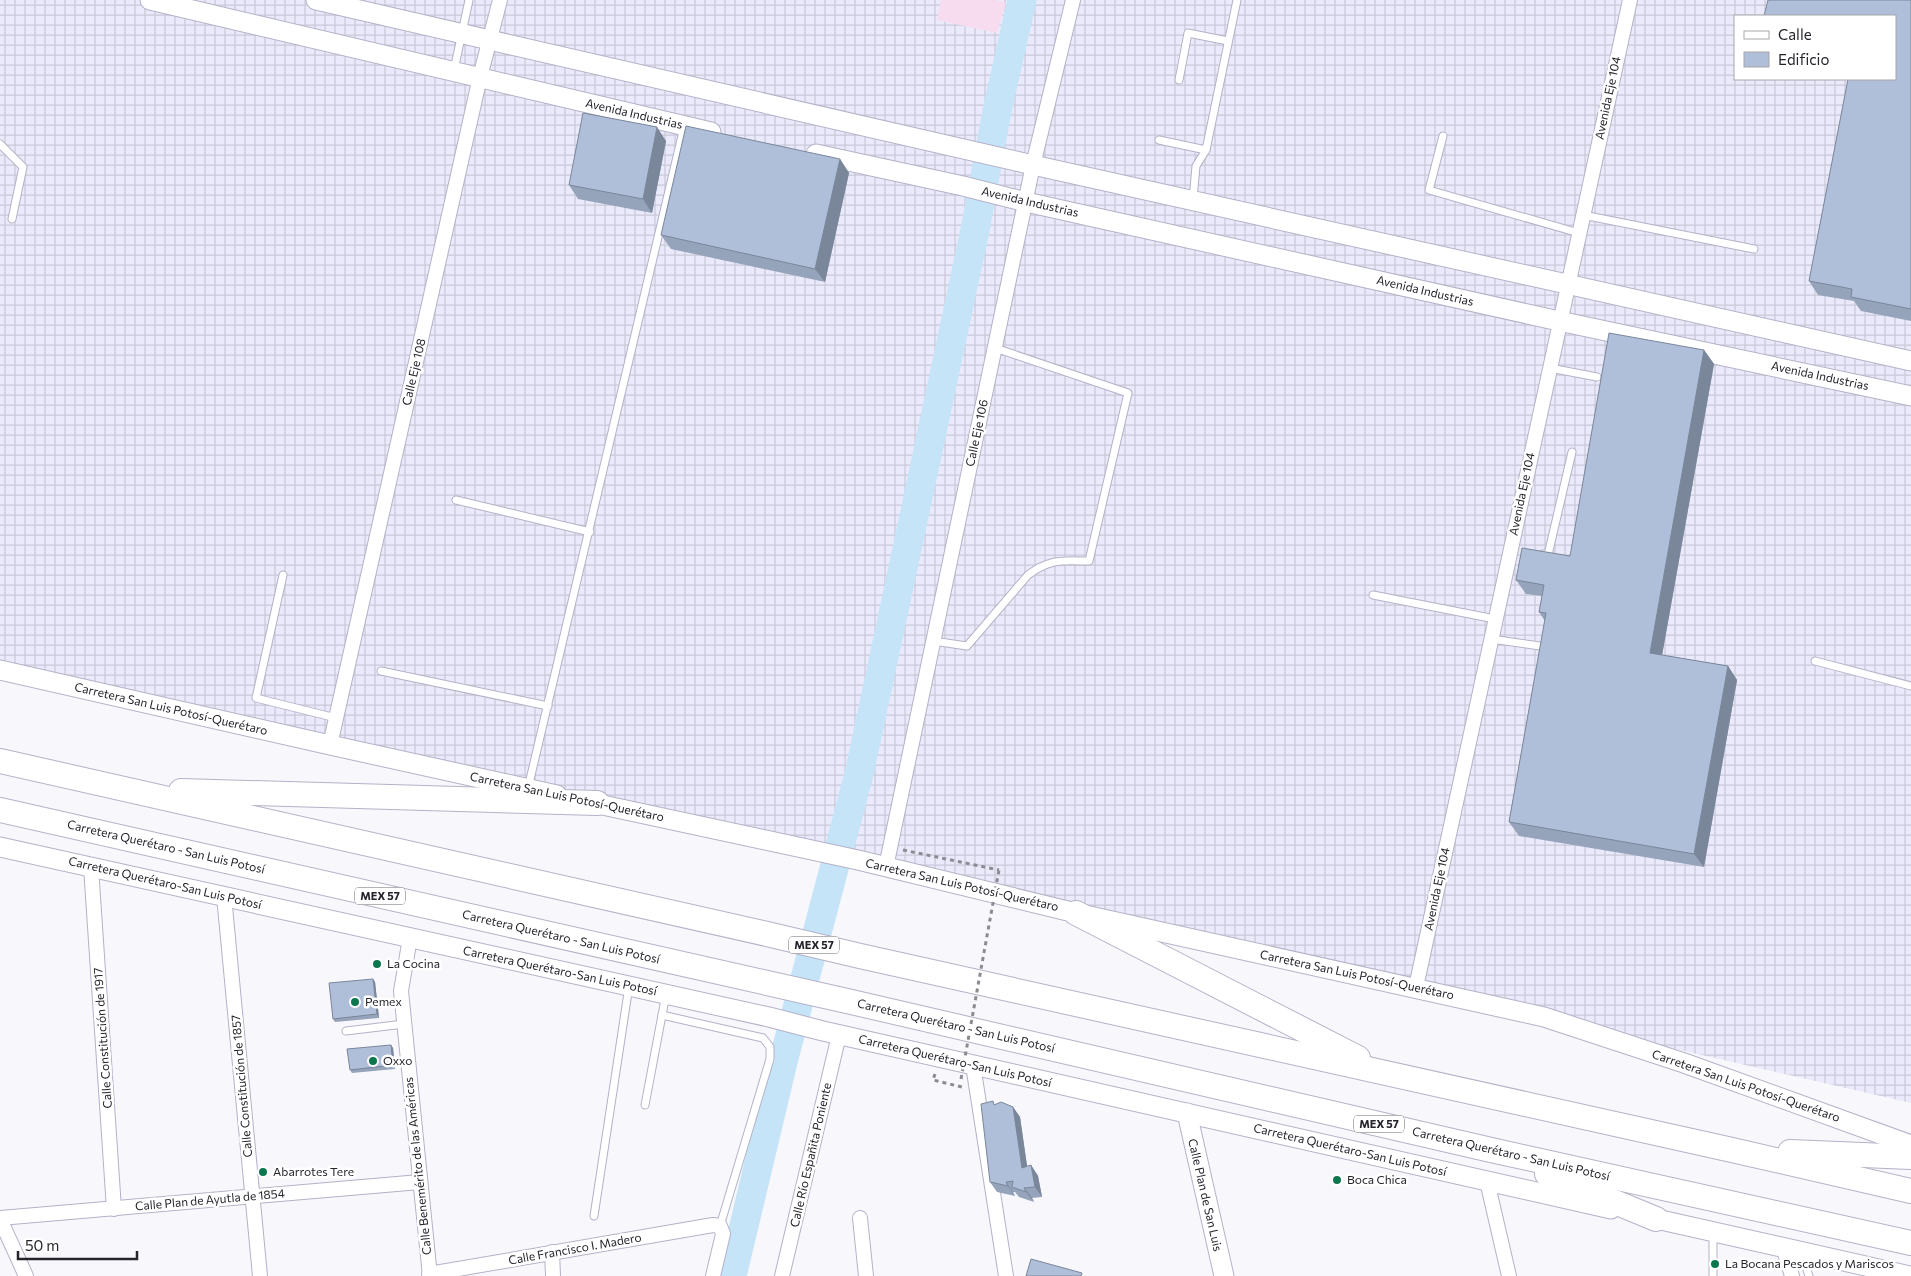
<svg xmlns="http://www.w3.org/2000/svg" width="1911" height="1276" font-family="Commissioner,sans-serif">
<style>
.industrial{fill:url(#industrial-grid);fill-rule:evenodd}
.green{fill:#f6dcee}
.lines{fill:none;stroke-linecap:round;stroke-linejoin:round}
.river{stroke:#c6e4f8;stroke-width:29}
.lane-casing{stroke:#b3b2c8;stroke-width:9}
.street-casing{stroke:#b3b2c8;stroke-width:16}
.secondary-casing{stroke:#b3b2c8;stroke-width:21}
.highway-casing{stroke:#b3b2c8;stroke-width:26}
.path{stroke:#8b8b91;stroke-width:3;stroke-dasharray:4 4;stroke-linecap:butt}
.lane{stroke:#fff;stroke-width:7}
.street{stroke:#fff;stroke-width:14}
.secondary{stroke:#fff;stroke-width:19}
.highway{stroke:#fff;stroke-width:24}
.path-bridge{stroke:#8b8b91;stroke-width:3;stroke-dasharray:4 4;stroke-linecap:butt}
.wall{fill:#96a4bb}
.shaded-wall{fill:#7a8699}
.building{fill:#afbfda;stroke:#7a8699}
.poi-dot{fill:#0c764f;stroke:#fff;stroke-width:2}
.labels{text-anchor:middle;stroke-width:5;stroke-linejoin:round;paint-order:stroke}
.shield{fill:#fff;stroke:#66666b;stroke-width:1}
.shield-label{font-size:11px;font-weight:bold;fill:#24242c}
.street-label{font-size:12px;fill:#24242c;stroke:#fff}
.poi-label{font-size:12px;fill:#24242c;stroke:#fff;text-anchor:start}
</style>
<defs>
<pattern id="industrial-grid" width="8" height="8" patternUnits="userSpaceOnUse" patternTransform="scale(1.25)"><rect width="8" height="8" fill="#ebeafc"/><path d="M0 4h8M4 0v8" fill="none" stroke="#c9c9d8"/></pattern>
</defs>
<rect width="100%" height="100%" fill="#f8f8fc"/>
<path class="industrial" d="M 0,0 L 1911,0 L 1911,1103 L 0,665 ZM 1735,16 L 1895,16 L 1895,79 L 1735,79 Z"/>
<path class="green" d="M 941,0 L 995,0 L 1006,3 L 997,33 L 937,20 Z"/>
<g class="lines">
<path class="river" d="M 732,1276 L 784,1058 L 859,774 L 975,230 L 998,106 L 1022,0"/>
<g class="lane-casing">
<g id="lane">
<path d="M 454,70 L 469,0"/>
<path d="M 1179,80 L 1188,33 L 1228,41"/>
<path d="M 1443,136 L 1429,190 L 1579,233"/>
<path d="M 1159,140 L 1206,150"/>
<path d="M 0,144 L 23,167 L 12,219"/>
<path d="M 1193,199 L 1196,166 L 1206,150 L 1237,0"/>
<path d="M 1583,215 L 1754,249"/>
<path d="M 1550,368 L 1597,377"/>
<path d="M 456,500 L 590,532"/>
<path d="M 1543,554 L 1548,555 L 1572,452"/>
<path d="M 283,575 L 256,698 L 336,718"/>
<path d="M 1373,595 L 1495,619"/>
<path d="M 1491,639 L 1540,646"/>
<path d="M 933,641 L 967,646 L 1028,575 C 1050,558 1063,561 1089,561 L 1128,393 L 995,348"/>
<path d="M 1815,661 L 1911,686"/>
<path d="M 381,671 L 548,706"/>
<path d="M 528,788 L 684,127"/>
<path d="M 662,1015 L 763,1038 L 770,1047 L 770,1059 L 720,1226"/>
<path d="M 346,1031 L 404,1024"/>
<path d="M 645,1105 L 666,994"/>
<path d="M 594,1216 L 629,986"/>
<path d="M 1713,1232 L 1713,1276"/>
<path d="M 1802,1255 L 1809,1276"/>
</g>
</g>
<g class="street-casing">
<g id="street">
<path d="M 330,745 L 480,77 L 500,0"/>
<path d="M 91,867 L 114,1209"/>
<path d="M 886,867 L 1033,165 L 1073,0"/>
<path d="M 224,896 L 260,1276"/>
<path d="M 410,938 L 401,991 L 430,1276"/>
<path d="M 1416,987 L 1630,0"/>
<path d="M 973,1065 L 1006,1276"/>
<path d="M 1487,1181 L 1509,1276"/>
<path d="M 0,1218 L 420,1182"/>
<path d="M 860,1218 L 866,1276"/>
<path d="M 0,1219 L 26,1276"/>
<path d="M 1783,1247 L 1792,1276"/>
<path d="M 552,1252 L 553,1276"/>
<path d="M 429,1274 L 713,1225 L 720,1226 L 723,1234 L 713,1276"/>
<path d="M 782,1276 L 839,1035"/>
</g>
</g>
<g class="secondary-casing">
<g id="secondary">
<path d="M 150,0 L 711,132"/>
<path d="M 316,0 L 1033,165 L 1911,361"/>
<path d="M 816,154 L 963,186 L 1026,202 L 1559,321 L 1911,396"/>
<path d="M 0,670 L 330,745 L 557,795"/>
<path d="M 584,801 L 858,860 L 1076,913 L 1544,1017 L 1684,1063 L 1911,1145"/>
<path d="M 0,847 L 769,1017 L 823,1031 L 1611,1209"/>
<path d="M 1187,1113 L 1224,1276"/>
<path d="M 1643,1216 L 1910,1276"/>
</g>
</g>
<g class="highway-casing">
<g id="highway">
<path d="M 0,761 L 767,934 L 860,956 L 1732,1150 L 1911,1191"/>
<path d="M 181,791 L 597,803"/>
<path d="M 0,810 L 847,1001 L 1491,1150 L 1911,1243"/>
<path d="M 1076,913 L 1358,1058"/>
<path d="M 1790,1152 L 1911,1157"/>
<path d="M 1547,1174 L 1656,1219"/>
</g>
</g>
<g class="path">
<path d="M 903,850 L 999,870"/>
<path d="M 935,1074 L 933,1080 L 962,1087"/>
</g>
<use href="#lane" class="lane"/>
<use href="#street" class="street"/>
<use href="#secondary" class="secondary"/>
<use href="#highway" class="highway"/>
<path class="path-bridge" d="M 961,1079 L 999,870"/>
</g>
<g class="wall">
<path d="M 1911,0 L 1911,321 L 1861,311 L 1854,301 L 1818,295 L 1809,281 Z"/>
<path d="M 666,141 L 652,213 L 578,199 L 569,185 Z"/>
<path d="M 840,159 L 849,173 L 825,282 L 671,249 L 661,235 Z"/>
<path d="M 1704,350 L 1714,364 L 1662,655 L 1728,666 L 1737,680 L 1704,867 L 1519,836 L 1509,822 L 1545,621 L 1539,612 L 1542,596 L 1526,594 L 1516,580 L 1570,556 Z"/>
<path d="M 373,979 L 375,982 L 379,1018 L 335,1022 L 333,1019 Z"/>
<path d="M 391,1045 L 393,1048 L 395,1069 L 352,1073 L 350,1070 Z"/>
<path d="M 996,1104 L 1013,1107 L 1020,1117 L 1027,1167 L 1031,1165 L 1038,1176 L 1042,1197 L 1032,1198 L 1034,1202 L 1019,1197 L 1015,1192 L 1013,1192 L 1015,1196 L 997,1192 L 990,1182 Z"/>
</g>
<g class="shaded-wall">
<path d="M 657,127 L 666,141 L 652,213 L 643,199 Z"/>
<path d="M 840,159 L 849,173 L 825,282 L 815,269 Z"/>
<path d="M 1704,350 L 1714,364 L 1660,667 L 1650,653 Z"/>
<path d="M 1728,666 L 1737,680 L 1704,867 L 1694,854 Z"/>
<path d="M 373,979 L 375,982 L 379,1018 L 377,1014 Z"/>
<path d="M 391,1045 L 393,1048 L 395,1069 L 393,1065 Z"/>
<path d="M 1013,1107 L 1020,1117 L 1029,1179 L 1022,1168 Z"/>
<path d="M 1031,1165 L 1038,1176 L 1042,1197 L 1035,1187 Z"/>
<path d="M 1006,1182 L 1013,1192 L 1015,1196 L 1008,1186 Z"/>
<path d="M 1024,1188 L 1032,1198 L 1034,1202 L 1026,1192 Z"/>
</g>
<g class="building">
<path d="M 1768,0 L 1911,0 L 1911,309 L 1851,297 L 1852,289 L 1809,281 L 1848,79 L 1895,79 L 1895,16 L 1764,16 Z"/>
<path d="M 583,113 L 657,127 L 643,199 L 569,185 Z"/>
<path d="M 686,126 L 840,159 L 815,269 L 661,235 Z"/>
<path d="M 1609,333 L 1704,350 L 1650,653 L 1728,666 L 1694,854 L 1509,822 L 1546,613 L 1539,612 L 1544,585 L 1516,580 L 1522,548 L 1570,556 Z"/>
<path d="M 373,979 L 377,1014 L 333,1019 L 329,983 Z"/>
<path d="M 391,1045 L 393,1065 L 350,1070 L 347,1049 Z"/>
<path d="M 993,1101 L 994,1105 L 1001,1102 L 1013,1107 L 1022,1168 L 1031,1165 L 1035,1187 L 1024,1188 L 1026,1192 L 1012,1187 L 1013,1181 L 1006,1182 L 1008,1186 L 990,1182 L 981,1104 Z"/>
<path d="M 1031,1259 L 1082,1273 L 1081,1276 L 1026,1276 Z"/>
</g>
<g class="poi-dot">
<circle cx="377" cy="964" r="5"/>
<circle cx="355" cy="1002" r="5"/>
<circle cx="373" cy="1061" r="5"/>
<circle cx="263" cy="1172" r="5"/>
<circle cx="1337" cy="1180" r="5"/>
<circle cx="1715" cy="1264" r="5"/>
</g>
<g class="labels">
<g class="shield">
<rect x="355" y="887.5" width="50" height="17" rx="4"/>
<rect x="789" y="936.5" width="50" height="17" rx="4"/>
<rect x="1354" y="1115.5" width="50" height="17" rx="4"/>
</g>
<g class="shield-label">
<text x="380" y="900">MEX 57</text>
<text x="814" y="949">MEX 57</text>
<text x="1379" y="1128">MEX 57</text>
</g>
<g class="street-label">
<text transform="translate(1608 98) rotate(-78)" y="4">Avenida Eje 104</text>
<text transform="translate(634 114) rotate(13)" y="4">Avenida Industrias</text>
<text transform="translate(1030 202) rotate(13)" y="4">Avenida Industrias</text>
<text transform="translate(1425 291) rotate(13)" y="4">Avenida Industrias</text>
<text transform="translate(414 372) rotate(-77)" y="4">Calle Eje 108</text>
<text transform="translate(1820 376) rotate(12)" y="4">Avenida Industrias</text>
<text transform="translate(977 433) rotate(-78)" y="4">Calle Eje 106</text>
<text transform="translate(1522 494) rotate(-78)" y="4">Avenida Eje 104</text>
<text transform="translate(171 709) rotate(13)" y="4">Carretera San Luis Potosí-Querétaro</text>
<text transform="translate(567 797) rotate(12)" y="4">Carretera San Luis Potosí-Querétaro</text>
<text transform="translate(166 847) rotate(13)" y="4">Carretera Querétaro - San Luis Potosí</text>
<text transform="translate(165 883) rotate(13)" y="4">Carretera Querétaro-San Luis Potosí</text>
<text transform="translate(962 885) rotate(13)" y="4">Carretera San Luis Potosí-Querétaro</text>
<text transform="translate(1437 889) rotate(-78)" y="4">Avenida Eje 104</text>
<text transform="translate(561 937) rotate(13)" y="4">Carretera Querétaro - San Luis Potosí</text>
<text transform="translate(560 971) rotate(12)" y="4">Carretera Querétaro-San Luis Potosí</text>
<text transform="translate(1357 975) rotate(12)" y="4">Carretera San Luis Potosí-Querétaro</text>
<text transform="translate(956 1026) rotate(13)" y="4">Carretera Querétaro - San Luis Potosí</text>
<text transform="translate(103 1038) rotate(-94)" y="4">Calle Constitución de 1917</text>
<text transform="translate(955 1061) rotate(13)" y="4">Carretera Querétaro-San Luis Potosí</text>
<text transform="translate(242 1086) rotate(-95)" y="4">Calle Constitución de 1857</text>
<text transform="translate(1746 1086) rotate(19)" y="4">Carretera San Luis Potosí-Querétaro</text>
<text transform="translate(1350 1150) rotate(13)" y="4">Carretera Querétaro-San Luis Potosí</text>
<text transform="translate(1511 1154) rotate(13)" y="4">Carretera Querétaro - San Luis Potosí</text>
<text transform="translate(811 1155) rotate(-77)" y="4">Calle Río Españita Poniente</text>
<text transform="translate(418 1166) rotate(-96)" y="4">Calle Benemérito de las Américas</text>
<text transform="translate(1205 1195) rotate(77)" y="4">Calle Plan de San Luis</text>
<text transform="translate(210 1200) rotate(-5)" y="4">Calle Plan de Ayutla de 1854</text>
<text transform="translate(575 1249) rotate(-10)" y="4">Calle Francisco I. Madero</text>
</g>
<g class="poi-label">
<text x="387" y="968">La Cocina</text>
<text x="365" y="1006">Pemex</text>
<text x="383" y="1065">Oxxo</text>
<text x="273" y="1176">Abarrotes Tere</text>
<text x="1347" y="1184">Boca Chica</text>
<text x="1725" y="1268">La Bocana Pescados y Mariscos</text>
</g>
</g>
<rect x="1734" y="15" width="162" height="65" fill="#ffffff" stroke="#a7a7ab"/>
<rect x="1744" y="31" width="25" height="8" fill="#ffffff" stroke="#a7a7ab"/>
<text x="1778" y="40" font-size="15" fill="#24242c">Calle</text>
<rect x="1744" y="52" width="25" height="15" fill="#afbfda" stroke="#a7a7ab"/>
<text x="1778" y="65" font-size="15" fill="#24242c">Edificio</text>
<path d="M18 1251v8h119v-8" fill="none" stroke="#24242c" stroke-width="2.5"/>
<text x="25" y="1251" font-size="15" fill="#24242c" stroke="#ffffff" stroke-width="4" paint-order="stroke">50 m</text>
</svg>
